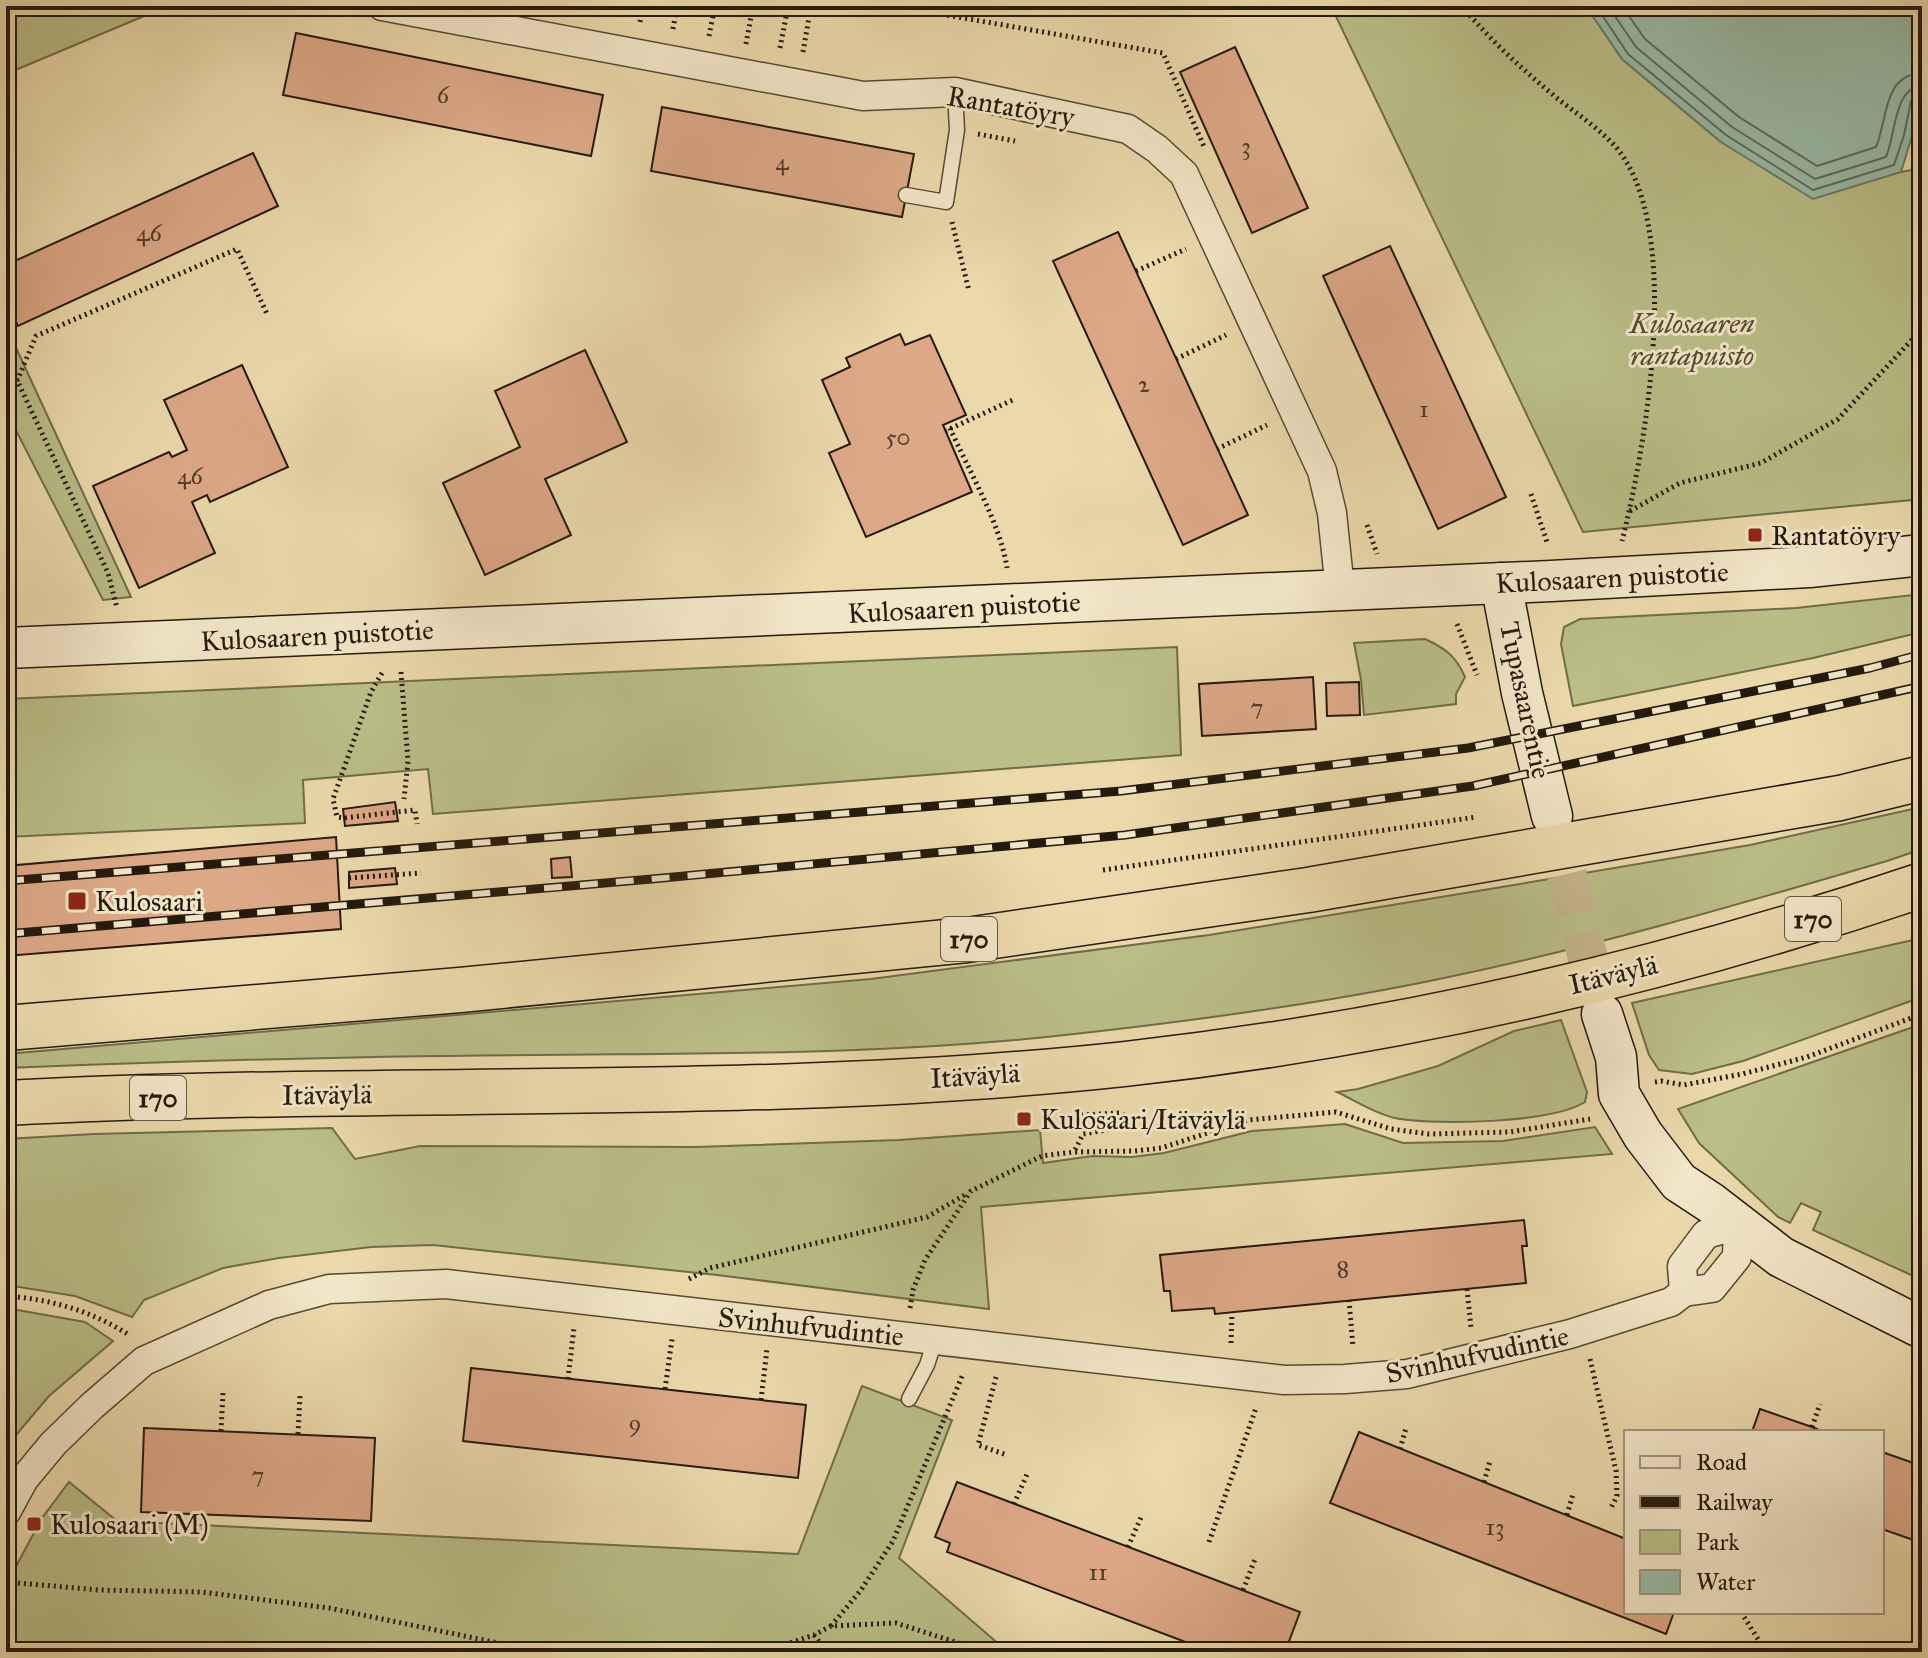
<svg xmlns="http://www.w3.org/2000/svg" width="1928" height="1658" font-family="'IM FELL Great Primer',serif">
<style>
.green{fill:#babe87;stroke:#706c4a;stroke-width:2}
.water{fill:#99baa6;stroke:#6b7a69;stroke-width:2}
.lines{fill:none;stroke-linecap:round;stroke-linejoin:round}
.shore{stroke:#5f6a5a;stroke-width:2}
.building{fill:#dda887;stroke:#25190d;stroke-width:2}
.secondary-tunnel{stroke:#c3b38b;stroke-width:40;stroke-dasharray:40 20;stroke-linecap:butt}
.lane-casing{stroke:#564934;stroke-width:17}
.street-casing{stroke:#564934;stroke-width:31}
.secondary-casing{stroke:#25190d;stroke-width:43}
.highway-casing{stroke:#25190d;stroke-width:47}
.path{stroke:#25190d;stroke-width:5;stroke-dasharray:2 4;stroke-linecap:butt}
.lane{stroke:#f2e6c8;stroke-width:14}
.street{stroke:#f2e6c8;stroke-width:28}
.secondary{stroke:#f2e6c8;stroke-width:40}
.highway{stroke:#ebd9ab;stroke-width:44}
.rail-casing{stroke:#25190d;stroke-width:9}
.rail{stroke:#f2e6c8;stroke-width:6;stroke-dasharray:18;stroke-linecap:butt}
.poi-dot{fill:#8f2418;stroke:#f2e6c8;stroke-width:3}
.labels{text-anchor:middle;stroke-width:6;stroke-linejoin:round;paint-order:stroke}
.number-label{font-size:24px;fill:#533d2c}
.shield{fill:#f2e6c8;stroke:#625645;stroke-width:2}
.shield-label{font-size:26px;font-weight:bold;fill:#25190d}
.street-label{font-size:28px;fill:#25190d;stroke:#f2e6c8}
.park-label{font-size:28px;font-style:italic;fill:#524b32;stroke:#f2e6c8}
.poi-label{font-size:28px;fill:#25190d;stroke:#f2e6c8;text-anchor:start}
</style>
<rect width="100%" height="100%" fill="#ebd9ab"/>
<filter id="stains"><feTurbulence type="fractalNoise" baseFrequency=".0025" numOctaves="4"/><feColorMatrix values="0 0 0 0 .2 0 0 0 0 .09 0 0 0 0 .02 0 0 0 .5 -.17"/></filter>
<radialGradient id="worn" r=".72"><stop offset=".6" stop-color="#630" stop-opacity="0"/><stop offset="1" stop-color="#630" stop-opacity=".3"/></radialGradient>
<g class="green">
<path d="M 6,6 L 168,6 L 6,74 Z"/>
<path d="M 1331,6 L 1586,6 L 1622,59 L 1721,142 L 1901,172 L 1922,168 L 1922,499 L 1583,532 Z"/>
<path d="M 6,326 L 131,597 L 103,600 L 6,411 Z"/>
<path d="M 1922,594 L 1922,632 L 1813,658 L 1573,706 L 1561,644 L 1564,627 L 1580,619 L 1796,608 Z"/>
<path d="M 1425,639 C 1445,648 1456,656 1465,677 L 1456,694 L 1456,704 L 1364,715 L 1361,680 L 1354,643 Z"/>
<path d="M 1177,647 L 1181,755 L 433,814 L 428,769 L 303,780 L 305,823 L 6,837 L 6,699 Z"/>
<path d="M 1922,807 L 1922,849 L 1887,861 C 1740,904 1594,947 1444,978 C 1316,1005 1186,1022 1056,1036 C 882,1055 706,1053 531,1055 C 356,1056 181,1061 6,1068 L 6,1054 L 871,979 L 1209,935 L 1508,886 L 1750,845 Z"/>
<path d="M 1922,938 L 1922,997 L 1743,1061 L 1692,1074 L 1659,1070 L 1649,1055 L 1632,1003 Z"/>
<path d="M 1561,1020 L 1587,1092 L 1585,1102 C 1552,1123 1441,1125 1400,1119 C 1380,1116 1356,1101 1337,1092 L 1358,1089 L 1438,1066 L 1514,1031 Z"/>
<path d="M 1922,1024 L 1922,1280 L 1813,1230 L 1821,1212 L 1801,1203 L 1790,1223 L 1778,1217 L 1699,1143 L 1678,1109 Z"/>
<path d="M 1345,1124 L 1403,1143 L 1503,1141 L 1595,1127 L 1612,1154 L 981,1207 L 989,1309 L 717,1275 L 433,1245 L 371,1247 L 279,1258 L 223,1268 L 144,1300 L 132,1317 L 75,1296 L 6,1285 L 6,1139 L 94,1134 L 332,1128 L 355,1159 L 420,1146 L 695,1147 L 899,1140 L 1040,1130 L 1043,1163 L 1092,1156 L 1132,1157 L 1164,1153 L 1252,1131 Z"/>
<path d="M 6,1308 L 85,1322 L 113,1341 L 49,1396 L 6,1447 Z"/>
<path d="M 862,1386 L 952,1420 L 899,1558 L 1008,1652 L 6,1652 L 6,1585 L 42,1518 L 69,1482 L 117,1521 L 798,1554 Z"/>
</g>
<path class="water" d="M 1586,6 L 1922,6 L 1922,85 L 1912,136 L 1901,172 L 1813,199 L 1721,142 L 1622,59 Z"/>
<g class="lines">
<g class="shore">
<path d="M 1596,6 L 1628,54 L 1726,135 L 1813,190 L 1894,165 L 1904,135 L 1911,101 L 1916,96 L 1922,96"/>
<path d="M 1608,6 L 1636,47 L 1732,127 L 1815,179 L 1886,157 C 1896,134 1894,87 1922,86"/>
<path d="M 1622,6 L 1645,39 L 1739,117 L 1817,166 L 1876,147 C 1888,120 1882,75 1922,73"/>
</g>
</g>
<g class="building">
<path d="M 296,33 L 603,95 L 591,156 L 283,95 Z"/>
<path d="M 1235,47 L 1308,208 L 1252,233 L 1180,72 Z"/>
<path d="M 662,107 L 914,154 L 902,217 L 651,171 Z"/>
<path d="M 253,153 L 278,206 L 18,326 L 6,300 L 6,265 Z"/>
<path d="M 1118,232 L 1248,515 L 1183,545 L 1053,261 Z"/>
<path d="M 1390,246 L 1506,497 L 1438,529 L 1323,276 Z"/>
<path d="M 900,334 L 905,345 L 930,335 L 966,415 L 943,425 L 972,492 L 866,537 L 829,453 L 850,444 L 822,380 L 850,367 L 846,358 Z"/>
<path d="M 585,350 L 627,442 L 545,479 L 571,535 L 485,575 L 443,483 L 520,447 L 495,391 Z"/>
<path d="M 242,365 L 288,467 L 210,502 L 207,495 L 192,502 L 215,553 L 139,588 L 93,486 L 169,452 L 172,457 L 187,450 L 164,400 Z"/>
<path d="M 1313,677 L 1316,729 L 1202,736 L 1199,684 Z"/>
<path d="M 1359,682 L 1360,715 L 1327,716 L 1326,683 Z"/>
<path d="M 395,802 L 398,821 L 345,826 L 343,809 Z"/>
<path d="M 336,837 L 341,929 L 6,956 L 6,866 Z"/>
<path d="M 570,857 L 572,877 L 552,878 L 551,859 Z"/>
<path d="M 395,868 L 397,884 L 349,888 L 349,872 Z"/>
<path d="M 1524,1220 L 1527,1246 L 1522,1246 L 1526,1283 L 1215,1314 L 1214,1308 L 1172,1311 L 1170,1291 L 1164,1291 L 1160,1255 Z"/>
<path d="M 471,1368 L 806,1405 L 798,1478 L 463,1441 Z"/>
<path d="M 1760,1409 L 1812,1427 L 1824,1432 L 1752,1432 Z"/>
<path d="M 144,1428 L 375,1438 L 371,1521 L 141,1512 Z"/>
<path d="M 1359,1432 L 1626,1539 L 1626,1612 L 1674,1612 L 1666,1634 L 1330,1503 Z"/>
<path d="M 1882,1452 L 1922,1466 L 1922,1543 L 1882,1529 Z"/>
<path d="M 957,1482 L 1300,1612 L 1285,1652 L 1212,1652 L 947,1552 L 950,1543 L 935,1537 Z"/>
</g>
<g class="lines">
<path class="secondary-tunnel" d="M 1552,816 L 1601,1010"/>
<g class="lane-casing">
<g id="lane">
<path d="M 906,195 L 946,202 L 957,130 L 955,92"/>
<path d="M 909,1399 L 927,1365 L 935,1340"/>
</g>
</g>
<g class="street-casing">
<g id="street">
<path d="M 382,6 L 863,96 L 955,92 L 1128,129 L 1157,149 L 1184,174 L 1322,471 L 1332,513 L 1340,590"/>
<path d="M 6,1512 L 24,1479 L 53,1444 L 92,1406 L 144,1361 L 269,1305 L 329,1289 L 446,1284 L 1284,1380 L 1345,1379 L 1407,1374 L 1570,1334 L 1671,1302 L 1684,1292 L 1712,1288 L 1737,1257 L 1738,1225 L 1706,1234 L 1682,1266 L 1684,1292"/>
</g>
</g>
<g class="secondary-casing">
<g id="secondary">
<path d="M 1501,583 L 1522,693 L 1552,816"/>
<path d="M 6,648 L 1551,581 L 1809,567 L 1922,555"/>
<path d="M 1602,1014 L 1616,1057 L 1619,1094 L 1643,1135 L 1679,1182 L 1711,1203 L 1781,1257 L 1922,1328"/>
</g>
</g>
<g class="highway-casing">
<g id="highway">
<path d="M 6,1028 L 460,990 L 967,940 L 1308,890 L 1840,798 L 1922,778"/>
<path d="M 6,1103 C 379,1083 754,1104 1125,1064 C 1396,1034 1664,972 1922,885"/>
</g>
</g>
<g class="path">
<path d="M 1462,6 C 1491,41 1522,69 1558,99 C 1576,113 1598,128 1614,145 C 1685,223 1646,446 1622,541"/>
<path d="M 912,9 L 1163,53 L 1205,149"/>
<path d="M 6,19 L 15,6"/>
<path d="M 640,22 L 643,6"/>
<path d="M 673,29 L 677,6"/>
<path d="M 709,36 L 715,6"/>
<path d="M 746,44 L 753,6"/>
<path d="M 780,48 L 788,6"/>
<path d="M 803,52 L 811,6"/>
<path d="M 978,134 L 1015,141"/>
<path d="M 952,222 L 969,291"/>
<path d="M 1136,271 L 1186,249"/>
<path d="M 6,357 L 108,573 L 117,608"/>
<path d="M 1176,359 L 1226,335"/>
<path d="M 17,381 L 36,336 L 237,249 L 267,314"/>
<path d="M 950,428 C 968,469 1001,525 1007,568"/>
<path d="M 945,431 L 1015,399"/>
<path d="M 1217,449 L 1267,425"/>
<path d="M 1531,494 L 1548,545"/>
<path d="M 1630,511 L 1680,483 L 1761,463 L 1838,419 L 1922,329"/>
<path d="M 1367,525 L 1377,554"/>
<path d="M 1457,624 L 1477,675"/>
<path d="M 401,672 L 408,761 L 404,799"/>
<path d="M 382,673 L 371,692 L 333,799 L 337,817 L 344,818 L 415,810 L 417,824"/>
<path d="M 1103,870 L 1477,817"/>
<path d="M 349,878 L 421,873"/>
<path d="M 1655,1082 L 1661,1081 L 1684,1085 L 1742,1074 L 1807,1057 L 1922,1014"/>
<path d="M 1063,1116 L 1119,1113 L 1126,1116 L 1124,1127 L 1083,1134 L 1074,1152"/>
<path d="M 689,1279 L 710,1268 L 927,1217 L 968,1193"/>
<path d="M 1467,1289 L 1471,1328"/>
<path d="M 6,1296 C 50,1299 92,1311 129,1335"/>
<path d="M 1349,1300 L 1353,1347"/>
<path d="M 910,1308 L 913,1290 L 925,1260 L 971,1191 L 1042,1156 L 1074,1152 L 1135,1151 L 1161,1148 L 1248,1120 L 1336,1112 L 1391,1129 L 1429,1134 L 1510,1132 L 1590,1119"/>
<path d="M 1231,1343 L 1232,1312"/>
<path d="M 1590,1359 L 1616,1471 L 1617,1496 L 1611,1508"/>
<path d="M 996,1377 L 978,1445 L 1007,1455"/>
<path d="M 568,1379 L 574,1328"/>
<path d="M 665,1389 L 672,1339"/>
<path d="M 761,1400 L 767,1349"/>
<path d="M 1812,1427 L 1820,1404"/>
<path d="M 221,1431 L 223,1392"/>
<path d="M 298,1434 L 300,1396"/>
<path d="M 1400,1449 L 1406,1428"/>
<path d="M 1914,1464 L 1922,1443"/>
<path d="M 1484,1482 L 1490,1461"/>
<path d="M 1014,1504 L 1028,1472"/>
<path d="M 1567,1515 L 1573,1494"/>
<path d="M 1209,1542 L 1256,1408"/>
<path d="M 1128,1547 L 1142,1515"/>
<path d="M 6,1582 L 99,1590 L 202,1592 L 329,1608 L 542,1652"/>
<path d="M 1243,1590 L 1255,1559"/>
<path d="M 6,1610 L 7,1618"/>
<path d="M 1741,1612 L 1766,1652"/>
<path d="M 831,1626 L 861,1590 L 893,1541 L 963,1374"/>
<path d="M 814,1635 L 827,1652"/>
<path d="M 762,1652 L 814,1635 L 831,1626 L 896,1623 L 974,1648 L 979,1652"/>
</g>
<use href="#lane" class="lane"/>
<use href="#street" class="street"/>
<use href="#secondary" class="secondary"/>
<use href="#highway" class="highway"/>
<g class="rail-casing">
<g id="rail">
<path d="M 6,881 L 1121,791 L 1468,748 L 1870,668 L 1922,654"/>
<path d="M 6,934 L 652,879 L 1125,835 L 1473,786 L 1922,686"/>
</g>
</g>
<use href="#rail" class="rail"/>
</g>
<g class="poi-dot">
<rect x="1747" y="527" width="16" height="16" rx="4"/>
<rect x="67" y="891" width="20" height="20" rx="4"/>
<rect x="1016" y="1111" width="16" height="16" rx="4"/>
<rect x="26" y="1516" width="16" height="16" rx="4"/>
</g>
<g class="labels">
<g class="number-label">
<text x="443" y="103">6</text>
<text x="1246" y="154">3</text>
<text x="782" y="170">4</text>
<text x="149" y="241">46</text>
<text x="1144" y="392">2</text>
<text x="1424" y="417">1</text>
<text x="898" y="445">50</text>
<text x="190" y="484">46</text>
<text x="1257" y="715">7</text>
<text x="1343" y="1277">8</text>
<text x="635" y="1431">9</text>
<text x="258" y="1483">7</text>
<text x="1495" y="1535">13</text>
<text x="1098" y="1580">11</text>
</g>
<g class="shield">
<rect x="1785" y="897" width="56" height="44" rx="6"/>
<rect x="941" y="917" width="56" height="44" rx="6"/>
<rect x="130" y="1076" width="56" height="44" rx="6"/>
</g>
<g class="shield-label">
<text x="1813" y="928">170</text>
<text x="969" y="948">170</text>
<text x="158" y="1107">170</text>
</g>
<g class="street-label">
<text transform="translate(1011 106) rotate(10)" y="10">Rantatöyry</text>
<text transform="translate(1612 577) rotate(-3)" y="10">Kulosaaren puistotie</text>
<text transform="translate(964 607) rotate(-3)" y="10">Kulosaaren puistotie</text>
<text transform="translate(317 635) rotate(-3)" y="10">Kulosaaren puistotie</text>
<text transform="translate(1526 700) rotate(78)" y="10">Tupasaarentie</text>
<text transform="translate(1613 974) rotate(-14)" y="10">Itäväylä</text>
<text transform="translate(975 1075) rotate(-4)" y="10">Itäväylä</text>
<text transform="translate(327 1094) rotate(-1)" y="10">Itäväylä</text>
<text transform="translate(811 1326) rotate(6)" y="10">Svinhufvudintie</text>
<text transform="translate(1477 1354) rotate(-12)" y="10">Svinhufvudintie</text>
</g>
<g class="park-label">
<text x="1692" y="333">Kulosaaren<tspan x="1692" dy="32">rantapuisto</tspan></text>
</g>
<g class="poi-label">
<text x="1771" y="545">Rantatöyry</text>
<text x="95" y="911">Kulosaari</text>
<text x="1040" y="1129">Kulosaari/Itäväylä</text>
<text x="50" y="1534">Kulosaari (M)</text>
</g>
</g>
<rect width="1928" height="1658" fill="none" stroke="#ebd9ab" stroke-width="32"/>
<rect x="8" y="8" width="1912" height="1642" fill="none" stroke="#25190d" stroke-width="4"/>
<rect x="16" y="16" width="1896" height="1626" fill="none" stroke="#25190d" stroke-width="2"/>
<rect x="1624" y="1430" width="260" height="184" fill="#f2e6c8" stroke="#a0947d" stroke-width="2"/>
<rect x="1640" y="1456" width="40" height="12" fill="#f2e6c8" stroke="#a0947d" stroke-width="2"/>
<text x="1696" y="1470" font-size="24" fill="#25190d">Road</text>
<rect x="1640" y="1496" width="40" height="12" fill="#25190d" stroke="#a0947d" stroke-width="2"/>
<text x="1696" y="1510" font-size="24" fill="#25190d">Railway</text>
<rect x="1640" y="1530" width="40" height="24" fill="#babe87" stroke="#a0947d" stroke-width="2"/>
<text x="1696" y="1550" font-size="24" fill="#25190d">Park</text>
<rect x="1640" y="1570" width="40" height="24" fill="#99baa6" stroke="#a0947d" stroke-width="2"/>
<text x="1696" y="1590" font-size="24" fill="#25190d">Water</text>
<rect width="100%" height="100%" filter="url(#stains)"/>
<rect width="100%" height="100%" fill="url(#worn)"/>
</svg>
